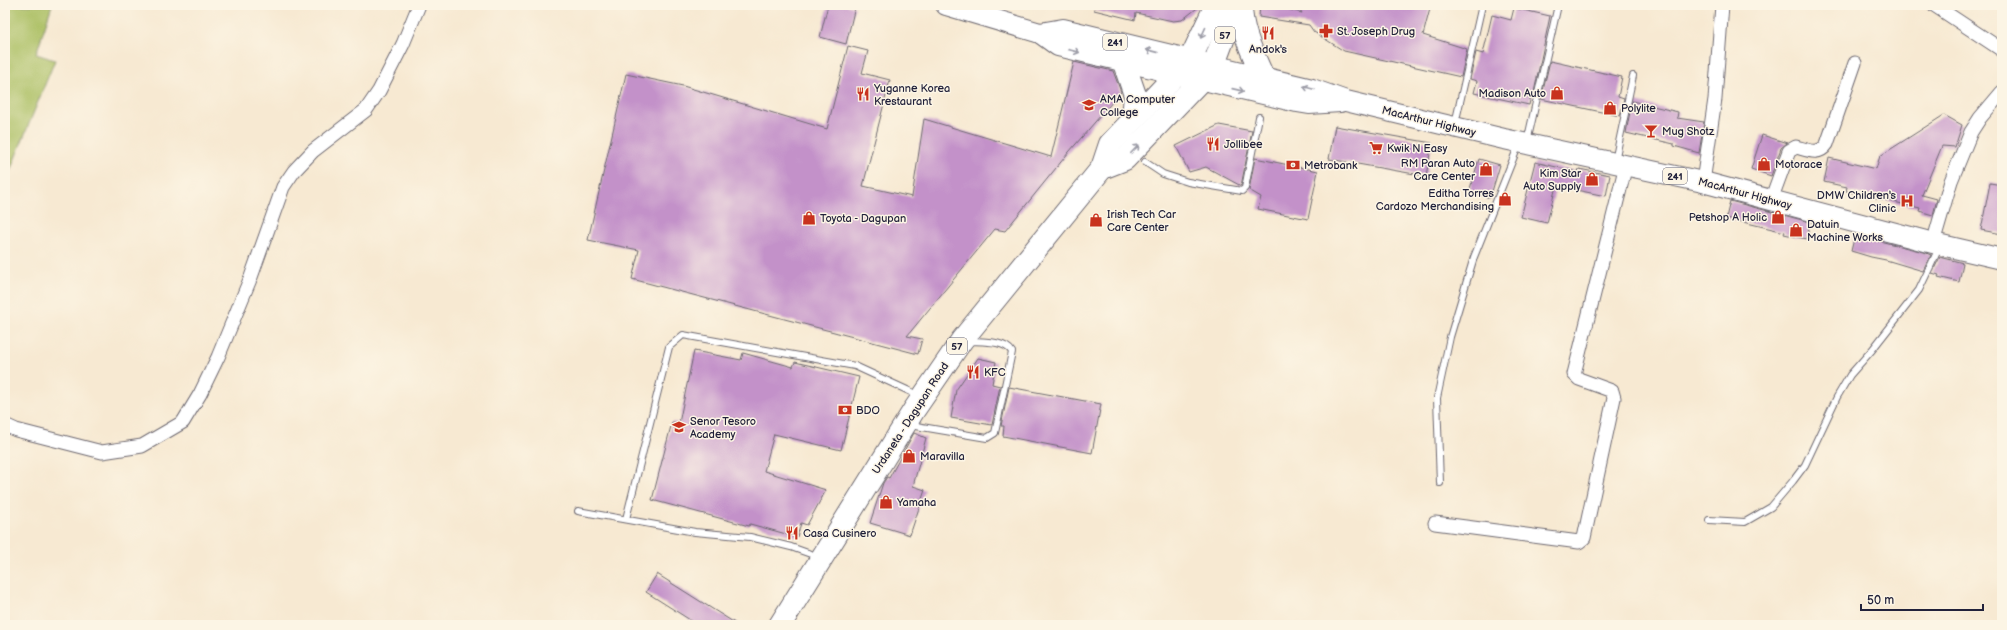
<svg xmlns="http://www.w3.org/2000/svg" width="2007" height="630" font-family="'Balsamiq Sans',sans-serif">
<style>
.green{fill:#abbf64;stroke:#667050}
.building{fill:#c391c9}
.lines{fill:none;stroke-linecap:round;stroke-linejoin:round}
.service-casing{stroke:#6d6870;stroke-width:8}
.minor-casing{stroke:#6d6870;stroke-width:15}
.primary-casing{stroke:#6d6870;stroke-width:22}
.trunk-casing{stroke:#6d6870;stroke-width:24}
.service{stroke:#fff;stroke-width:6}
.minor{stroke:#fff;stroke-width:13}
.primary{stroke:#fff;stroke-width:20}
.trunk{stroke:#fff;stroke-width:22}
.oneway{stroke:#9c9ca7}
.labels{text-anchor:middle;stroke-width:3;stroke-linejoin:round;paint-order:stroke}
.shield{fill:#fcf5e5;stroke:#63616e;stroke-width:1}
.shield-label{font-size:10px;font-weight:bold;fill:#22223b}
.poi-label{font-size:11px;fill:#22223b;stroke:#fcf5e5;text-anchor:start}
.street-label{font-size:11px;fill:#22223b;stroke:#fcf5e5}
</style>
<rect width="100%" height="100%" fill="#fcf5e5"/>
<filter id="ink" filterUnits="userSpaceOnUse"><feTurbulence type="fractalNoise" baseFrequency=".025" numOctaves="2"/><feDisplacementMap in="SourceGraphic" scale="8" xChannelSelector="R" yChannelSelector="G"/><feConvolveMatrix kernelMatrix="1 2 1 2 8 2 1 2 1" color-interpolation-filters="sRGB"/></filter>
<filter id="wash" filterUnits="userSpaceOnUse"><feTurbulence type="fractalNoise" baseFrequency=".012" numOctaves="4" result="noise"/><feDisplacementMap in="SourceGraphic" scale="16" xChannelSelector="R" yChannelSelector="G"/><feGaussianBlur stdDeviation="0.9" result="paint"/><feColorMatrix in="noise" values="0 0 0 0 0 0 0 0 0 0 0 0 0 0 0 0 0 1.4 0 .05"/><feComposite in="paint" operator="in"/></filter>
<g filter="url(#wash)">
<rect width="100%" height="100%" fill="#f7e9d2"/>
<path class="green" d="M 5,5 L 52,5 L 36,54 L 55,60 L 5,183 Z"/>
<g id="blocks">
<g class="building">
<path d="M 828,5 L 846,5 L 855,7 L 846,44 L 820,37 Z"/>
<path d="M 1095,5 L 1201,5 L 1182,20 L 1173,21 L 1136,13 L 1135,20 L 1094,10 Z"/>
<path d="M 1260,5 L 1272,5 L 1302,13 L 1297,5 L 1431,5 L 1423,35 L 1467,49 L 1461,77 L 1344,51 L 1314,32 L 1309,25 L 1259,17 Z"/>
<path d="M 1514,8 L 1550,16 L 1533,97 L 1531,96 L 1529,105 L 1474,93 L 1477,81 L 1470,79 L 1476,52 L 1483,54 L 1492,15 L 1511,20 Z"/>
<path d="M 848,46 L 868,51 L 862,73 L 890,80 L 863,186 L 912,197 L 924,119 L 1051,157 L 1074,62 L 1113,71 L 1121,92 L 1069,152 L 1005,231 L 995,229 L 907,336 L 922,339 L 918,354 L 632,279 L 639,250 L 588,240 L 626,74 L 683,86 L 827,129 Z"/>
<path d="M 1550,61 L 1622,77 L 1618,97 L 1624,99 L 1620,116 L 1541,99 Z"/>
<path d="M 1632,101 L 1678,112 L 1677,118 L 1704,122 L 1699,153 L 1674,146 L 1674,144 L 1626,133 Z"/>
<path d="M 1944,115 L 1962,125 L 1955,147 L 1942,146 L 1922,195 L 1937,199 L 1933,215 L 1919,211 L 1920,208 L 1846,191 L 1847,187 L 1824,182 L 1829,158 L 1876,169 L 1880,156 Z"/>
<path d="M 1219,125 L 1252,131 L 1241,186 L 1206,167 L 1189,172 L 1176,146 Z"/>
<path d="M 1335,126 L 1432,143 L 1426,176 L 1329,159 Z"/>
<path d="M 1762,135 L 1787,143 L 1781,148 L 1771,176 L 1751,169 Z"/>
<path d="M 1255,158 L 1318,171 L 1308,219 L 1258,209 L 1261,197 L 1249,190 Z"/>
<path d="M 1479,159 L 1500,165 L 1490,198 L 1469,192 Z"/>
<path d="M 1535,162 L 1578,172 L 1579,169 L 1610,175 L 1606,196 L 1556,186 L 1547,223 L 1521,217 Z"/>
<path d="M 1990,183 L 2002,185 L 2002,234 L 1981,230 Z"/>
<path d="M 1730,201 L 1810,222 L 1807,239 L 1784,234 L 1785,232 L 1726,218 Z"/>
<path d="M 1855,235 L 1924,252 L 1931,255 L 1923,271 L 1886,260 L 1871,257 L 1851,251 Z"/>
<path d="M 1940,257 L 1963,263 L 1959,282 L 1938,277 L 1939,275 L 1932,273 Z"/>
<path d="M 694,351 L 741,360 L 743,353 L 793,367 L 795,362 L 859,377 L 841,450 L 774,434 L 764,471 L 826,490 L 807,525 L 801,523 L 797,537 L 750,524 L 749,526 L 652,500 L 672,422 L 679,423 Z"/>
<path d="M 978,358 L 996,362 L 992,384 L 1000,386 L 992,425 L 951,418 L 956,390 Z"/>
<path d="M 1009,387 L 1101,404 L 1092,453 L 1003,436 L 1004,426 L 1001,426 Z"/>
<path d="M 914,433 L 926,438 L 913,486 L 925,490 L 910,535 L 870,523 L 883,483 L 887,477 L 889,478 Z"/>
<path d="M 657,574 L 695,598 L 738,625 L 698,625 L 646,592 Z"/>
</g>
</g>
</g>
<g filter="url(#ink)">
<use href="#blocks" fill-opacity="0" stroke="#6d6870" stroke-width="1"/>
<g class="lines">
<g class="service-casing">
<g id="service">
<path d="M 1455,124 L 1482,5"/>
<path d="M 1527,142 L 1558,5"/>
<path d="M 1615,161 L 1633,76"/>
<path d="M 1145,162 L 1163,174 L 1188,182 L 1242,191 L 1245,188 L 1259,117"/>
<path d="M 910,425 L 987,438 L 995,433 L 1012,352 C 1005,340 981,342 968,341"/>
<path d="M 1440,483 L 1437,398 L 1450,337 L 1474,257 L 1519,144"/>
<path d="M 578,511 L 695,532 L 750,537 L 791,547 L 819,557"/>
<path d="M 626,519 L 669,347 L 683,335 L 855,366 L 920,396"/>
<path d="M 1709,520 L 1745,522 L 1771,507 L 1793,481 L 1805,465 L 1837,397 L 1850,375 L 1872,350 L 1919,290 L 1939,248"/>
</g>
</g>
<g class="minor-casing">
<g id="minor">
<path d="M 1934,5 L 2002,50"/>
<path d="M 1703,182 L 1715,99 L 1722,5"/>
<path d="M 1771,200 L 1789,151 L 1796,147 C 1808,150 1819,156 1827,144 L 1855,63"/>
<path d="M 1933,243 L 1951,181 L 1971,132 L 1980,118 L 2002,92"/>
<path d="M 5,425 L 16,430 L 102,452 L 142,446 L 183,422 L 200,394 L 218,357 L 251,277 L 283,187 L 294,171 L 313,151 L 366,110 L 379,91 L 403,44 L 419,5"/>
<path d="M 1435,523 L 1579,542 L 1584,538 L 1614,398 L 1612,391 L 1579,379 L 1574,374 L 1626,165"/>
</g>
</g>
<g class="primary-casing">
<g id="primary">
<path d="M 946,5 L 1040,33 L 1058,46 L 1297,102 L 1309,104 L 1340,102"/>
<path d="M 1040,33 L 1063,29 L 1312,89 L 1346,101 L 1504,139 L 1703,182 L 1933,243 L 2002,259"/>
</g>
</g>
<g class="trunk-casing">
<g id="trunk">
<path d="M 1241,5 C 1241,31 1253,54 1263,77"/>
<path d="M 1124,63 L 1135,95 L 1133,119"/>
<path d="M 1102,168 L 1125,159 L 1200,81 L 1214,64 L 1236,5"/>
<path d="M 780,625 L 914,410 L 962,340 L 1102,168 L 1110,144 L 1190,60 L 1216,5"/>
</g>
</g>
<use href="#service" class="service"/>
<use href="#minor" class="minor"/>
<use href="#primary" class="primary"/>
<use href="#trunk" class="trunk"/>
</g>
<defs><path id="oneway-shaft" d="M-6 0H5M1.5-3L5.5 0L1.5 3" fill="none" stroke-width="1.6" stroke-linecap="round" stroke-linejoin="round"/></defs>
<g class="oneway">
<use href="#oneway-shaft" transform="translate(1203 33) rotate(115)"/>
<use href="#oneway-shaft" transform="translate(1074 51) rotate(15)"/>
<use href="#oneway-shaft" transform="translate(1152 51) rotate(-166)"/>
<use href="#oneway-shaft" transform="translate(1309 88) rotate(-165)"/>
<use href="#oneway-shaft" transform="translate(1238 90) rotate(13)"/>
<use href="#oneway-shaft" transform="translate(1135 149) rotate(-46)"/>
</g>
</g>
<defs>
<g id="pharmacy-bare" transform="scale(1.08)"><path d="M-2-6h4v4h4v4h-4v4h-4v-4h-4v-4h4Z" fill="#c8321e" stroke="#fcf5e5" stroke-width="2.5" paint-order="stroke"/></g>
<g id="restaurant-bare" transform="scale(1.08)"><path d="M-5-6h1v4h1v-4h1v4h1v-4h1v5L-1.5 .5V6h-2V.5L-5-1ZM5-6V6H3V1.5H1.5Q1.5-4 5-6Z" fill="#c8321e" stroke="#fcf5e5" stroke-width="2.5" paint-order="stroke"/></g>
<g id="shop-bare" transform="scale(1.08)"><path d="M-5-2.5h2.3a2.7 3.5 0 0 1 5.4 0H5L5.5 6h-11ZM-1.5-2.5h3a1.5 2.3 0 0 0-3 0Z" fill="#c8321e" stroke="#fcf5e5" stroke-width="2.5" paint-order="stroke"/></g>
<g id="university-bare" transform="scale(1.08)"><path d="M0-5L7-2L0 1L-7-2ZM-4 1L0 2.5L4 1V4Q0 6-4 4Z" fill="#c8321e" stroke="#fcf5e5" stroke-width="2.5" paint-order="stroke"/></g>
<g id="bar-bare" transform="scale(1.08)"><path d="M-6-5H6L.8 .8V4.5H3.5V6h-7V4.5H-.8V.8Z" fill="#c8321e" stroke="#fcf5e5" stroke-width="2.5" paint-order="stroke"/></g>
<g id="supermarket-bare" transform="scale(1.08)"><path d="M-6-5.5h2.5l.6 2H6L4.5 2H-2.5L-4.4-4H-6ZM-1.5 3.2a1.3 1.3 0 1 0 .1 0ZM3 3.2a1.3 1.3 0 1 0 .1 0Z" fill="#c8321e" stroke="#fcf5e5" stroke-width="2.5" paint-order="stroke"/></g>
<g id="bank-bare" transform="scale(1.08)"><path d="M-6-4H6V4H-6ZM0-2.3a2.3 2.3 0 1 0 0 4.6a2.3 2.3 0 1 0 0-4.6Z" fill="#c8321e" stroke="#fcf5e5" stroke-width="2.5" paint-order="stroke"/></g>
<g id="hospital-bare" transform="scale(1.08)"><path d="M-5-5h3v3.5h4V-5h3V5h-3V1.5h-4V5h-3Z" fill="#c8321e" stroke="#fcf5e5" stroke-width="2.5" paint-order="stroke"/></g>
<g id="school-bare" transform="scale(1.08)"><path d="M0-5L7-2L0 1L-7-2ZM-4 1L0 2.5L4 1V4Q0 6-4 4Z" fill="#c8321e" stroke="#fcf5e5" stroke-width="2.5" paint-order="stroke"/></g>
</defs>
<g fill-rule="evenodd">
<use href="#pharmacy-bare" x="1326" y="31"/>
<use href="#restaurant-bare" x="1268" y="33"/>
<use href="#shop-bare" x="1557" y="93"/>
<use href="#restaurant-bare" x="863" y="94"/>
<use href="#university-bare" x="1089" y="105"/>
<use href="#shop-bare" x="1610" y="108"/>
<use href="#bar-bare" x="1651" y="131"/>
<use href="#restaurant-bare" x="1213" y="144"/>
<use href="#supermarket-bare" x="1376" y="148"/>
<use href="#shop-bare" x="1764" y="164"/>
<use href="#bank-bare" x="1293" y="165"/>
<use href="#shop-bare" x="1486" y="169"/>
<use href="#shop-bare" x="1592" y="179"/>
<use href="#shop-bare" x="1505" y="199"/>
<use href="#hospital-bare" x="1907" y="201"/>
<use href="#shop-bare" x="1778" y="217"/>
<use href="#shop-bare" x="809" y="218"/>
<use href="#shop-bare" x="1096" y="220"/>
<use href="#shop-bare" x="1796" y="230"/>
<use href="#restaurant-bare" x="973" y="372"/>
<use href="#bank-bare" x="845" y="410"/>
<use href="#school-bare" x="679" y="427"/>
<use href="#shop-bare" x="909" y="456"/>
<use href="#shop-bare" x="886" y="502"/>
<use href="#restaurant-bare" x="792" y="533"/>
</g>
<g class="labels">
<g class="shield">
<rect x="1215" y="27" width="20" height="16" rx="3"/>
<rect x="1103" y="34" width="24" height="16" rx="3"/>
<rect x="1663" y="168" width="24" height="16" rx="3"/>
<rect x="947" y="338" width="20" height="16" rx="3"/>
</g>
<g class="shield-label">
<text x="1225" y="39">57</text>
<text x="1115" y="46">241</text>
<text x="1675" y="180">241</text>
<text x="957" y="350">57</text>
</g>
<g class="poi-label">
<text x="1337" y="35">St. Joseph Drug</text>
<text x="1268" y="53" text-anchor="middle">Andok's</text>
<text x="874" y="92">Yuganne Korea<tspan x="874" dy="13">Krestaurant</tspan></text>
<text x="1546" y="97" text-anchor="end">Madison Auto</text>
<text x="1100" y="103">AMA Computer<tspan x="1100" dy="13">College</tspan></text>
<text x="1621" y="112">Polylite</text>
<text x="1662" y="135">Mug Shotz</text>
<text x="1224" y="148">Jollibee</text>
<text x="1387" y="152">Kwik N Easy</text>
<text x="1475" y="167" text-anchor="end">RM Paran Auto<tspan x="1475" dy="13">Care Center</tspan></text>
<text x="1775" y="168">Motorace</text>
<text x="1304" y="169">Metrobank</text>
<text x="1581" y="177" text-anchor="end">Kim Star<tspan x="1581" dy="13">Auto Supply</tspan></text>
<text x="1494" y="197" text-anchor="end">Editha Torres<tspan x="1494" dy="13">Cardozo Merchandising</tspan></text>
<text x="1896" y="199" text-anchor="end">DMW Children's<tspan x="1896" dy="13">Clinic</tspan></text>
<text x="1107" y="218">Irish Tech Car<tspan x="1107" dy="13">Care Center</tspan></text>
<text x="1767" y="221" text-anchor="end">Petshop A Holic</text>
<text x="820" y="222">Toyota - Dagupan</text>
<text x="1807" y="228">Datuin<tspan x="1807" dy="13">Machine Works</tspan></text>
<text x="984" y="376">KFC</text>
<text x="856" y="414">BDO</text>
<text x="690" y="425">Senor Tesoro<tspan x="690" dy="13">Academy</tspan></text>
<text x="920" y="460">Maravilla</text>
<text x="897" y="506">Yamaha</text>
<text x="803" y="537">Casa Cusinero</text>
</g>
<g class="street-label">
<text transform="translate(1429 121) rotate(14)" y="4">MacArthur Highway</text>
<text transform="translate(1745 193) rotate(15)" y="4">MacArthur Highway</text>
<text transform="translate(910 418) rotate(-57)" y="4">Urdaneta - Dagupan Road</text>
</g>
</g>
<rect width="2007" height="630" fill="none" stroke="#fcf5e5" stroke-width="20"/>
<path d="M1861 604v6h122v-6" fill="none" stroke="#22223b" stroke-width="2"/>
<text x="1867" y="604" font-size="12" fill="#22223b" stroke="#fcf5e5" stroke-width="3" paint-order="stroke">50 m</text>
</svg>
